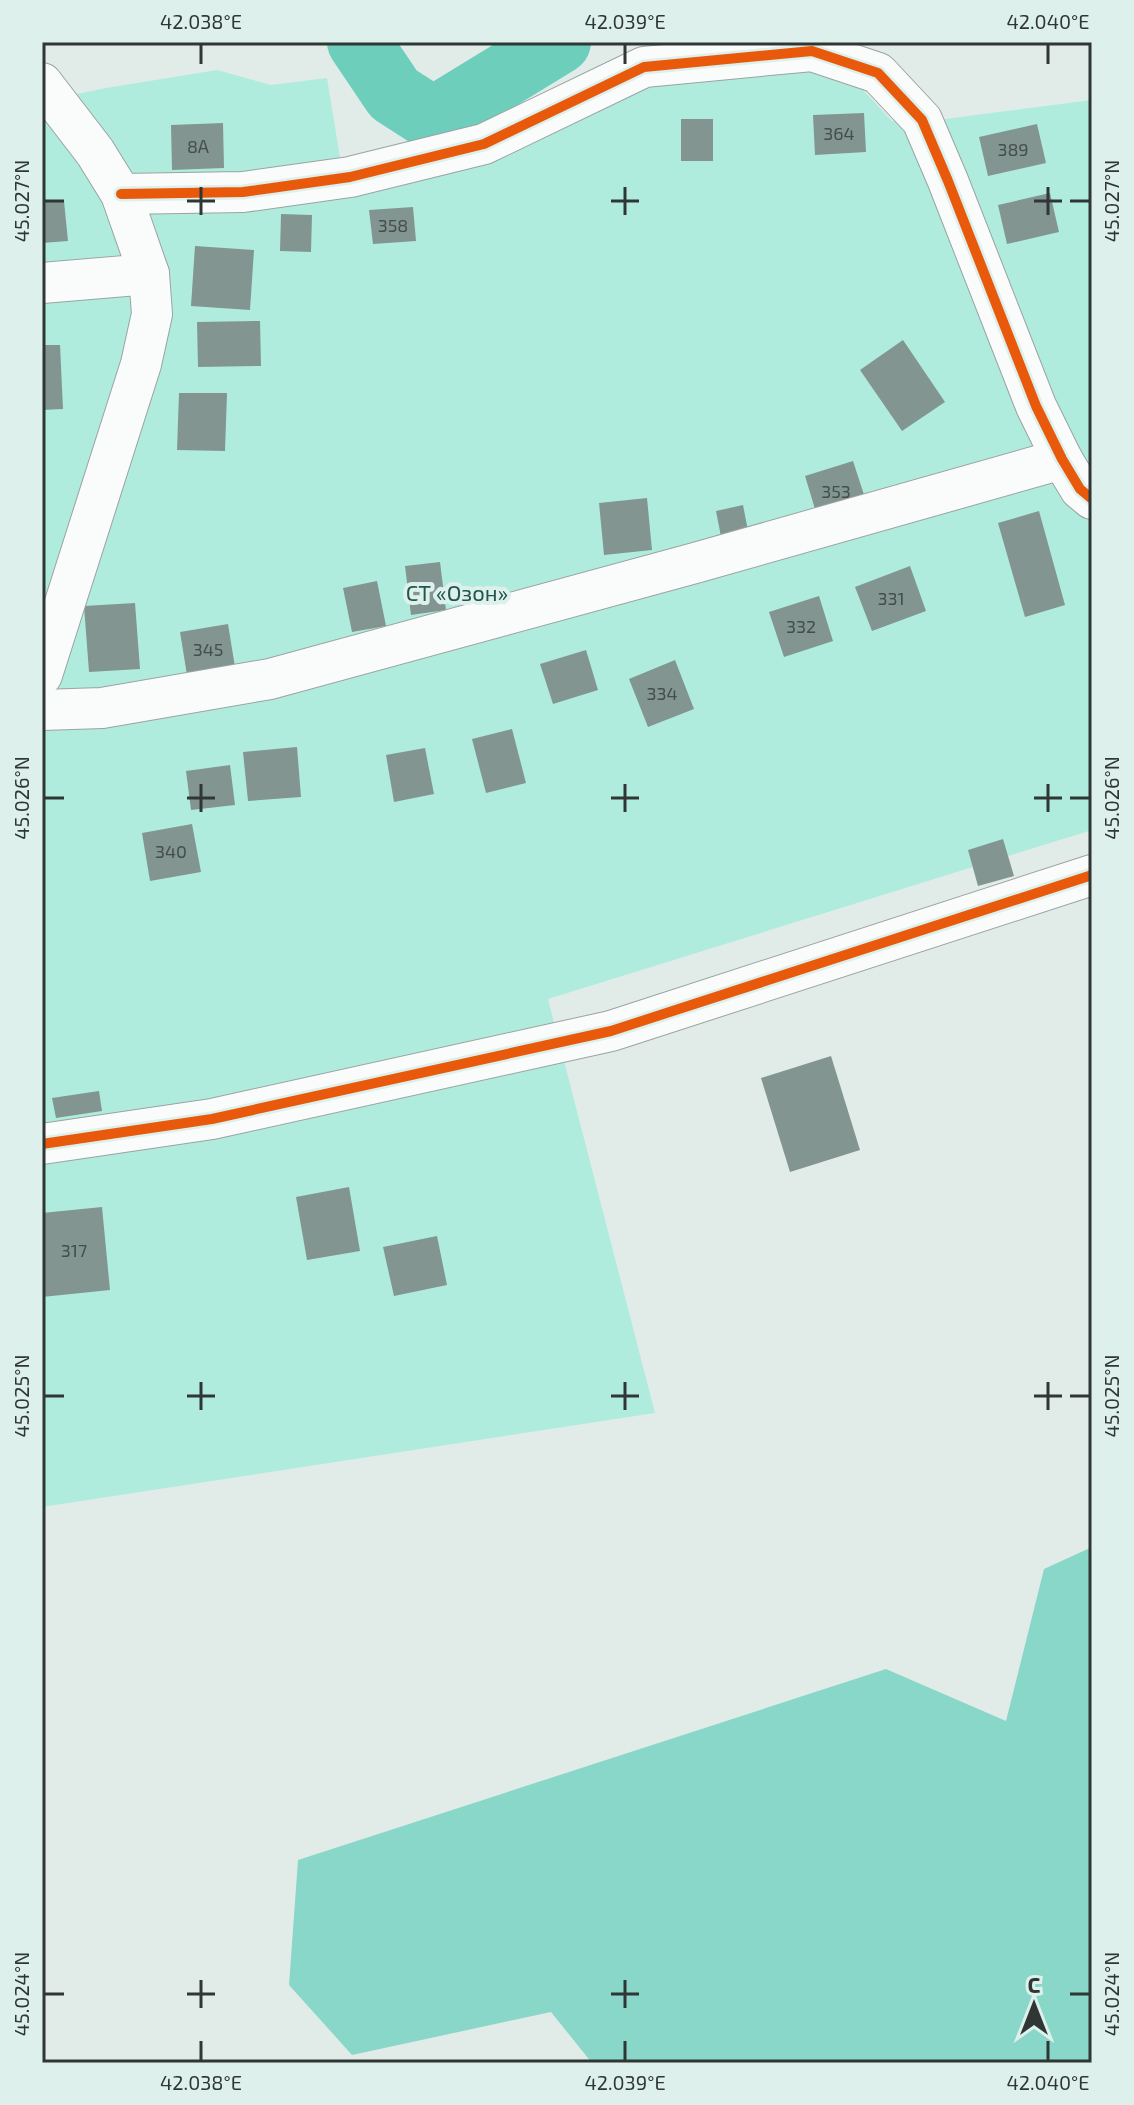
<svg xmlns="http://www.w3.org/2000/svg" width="1134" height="2105" font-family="'Exo 2',sans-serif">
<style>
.green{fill:#b0ecde}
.forest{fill:#89d7c8}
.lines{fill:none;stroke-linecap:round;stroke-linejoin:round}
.river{stroke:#6dcebc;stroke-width:64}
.building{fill:#829591}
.minor-casing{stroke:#9ba3a1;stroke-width:42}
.minor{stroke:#fafcfc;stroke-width:40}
.cycleway-casing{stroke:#ddf0eb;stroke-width:15}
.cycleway{stroke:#e8590c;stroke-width:10}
.ticks{fill:none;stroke:#2f3634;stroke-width:3}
.labels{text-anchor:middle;stroke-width:8;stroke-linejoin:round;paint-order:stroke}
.number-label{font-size:18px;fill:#444e4b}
.park-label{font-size:22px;fill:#20564b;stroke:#ddf0eb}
.neatline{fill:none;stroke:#2f3634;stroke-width:3}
.ticks-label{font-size:20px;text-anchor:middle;fill:#2f3634}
</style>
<rect width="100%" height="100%" fill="#e1ece9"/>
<path class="green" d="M 794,67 L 852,78 L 892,121 L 945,119 L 1092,100 L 1092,830 L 548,999 L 655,1413 L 42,1507 L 42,101 L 106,88 L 217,70 L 271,85 L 327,78 L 346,194 L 645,88 Z"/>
<path class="forest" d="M 1092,1547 L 1092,2063 L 592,2063 L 551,2012 L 352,2055 L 289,1985 L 298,1860 L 886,1669 L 1006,1721 L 1044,1569 Z"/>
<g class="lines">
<path class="river" d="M 359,42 L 394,94 L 433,119 L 559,42"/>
</g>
<g class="building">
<path d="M 864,113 L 866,152 L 815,155 L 813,115 Z"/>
<rect x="681" y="119" width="32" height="42"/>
<path d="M 223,123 L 224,168 L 172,170 L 171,125 Z"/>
<path d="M 1037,124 L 1046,163 L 988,176 L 979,137 Z"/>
<path d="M 1050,193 L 1059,232 L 1007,244 L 998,205 Z"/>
<path d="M 64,201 L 68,241 L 42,243 L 42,202 Z"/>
<path d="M 413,207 L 416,241 L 373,244 L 369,210 Z"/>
<path d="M 281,214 L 312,215 L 311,252 L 280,251 Z"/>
<path d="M 195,246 L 254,250 L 250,310 L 191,306 Z"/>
<path d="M 260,321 L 261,366 L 198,367 L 197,322 Z"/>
<path d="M 903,340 L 945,402 L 902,431 L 860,370 Z"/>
<path d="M 42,345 L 60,345 L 63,409 L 42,410 Z"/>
<path d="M 179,393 L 227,393 L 225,451 L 177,450 Z"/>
<path d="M 853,461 L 868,507 L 819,522 L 805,476 Z"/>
<path d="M 647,498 L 652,550 L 604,555 L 599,503 Z"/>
<path d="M 743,505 L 750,541 L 723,547 L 716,511 Z"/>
<path d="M 1039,511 L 1065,605 L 1025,617 L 998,523 Z"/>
<path d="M 440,562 L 446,610 L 411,615 L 405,566 Z"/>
<path d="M 910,566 L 926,611 L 872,631 L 855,587 Z"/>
<path d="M 377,581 L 386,626 L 352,632 L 343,588 Z"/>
<path d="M 819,596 L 833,641 L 784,657 L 769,612 Z"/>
<path d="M 135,603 L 140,669 L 89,672 L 84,606 Z"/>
<path d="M 228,624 L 235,667 L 187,675 L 180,632 Z"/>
<path d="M 586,650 L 598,690 L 553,704 L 540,664 Z"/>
<path d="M 675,660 L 694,709 L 648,727 L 629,679 Z"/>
<path d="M 512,729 L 526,783 L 486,793 L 472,739 Z"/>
<path d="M 297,747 L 301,797 L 248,801 L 243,752 Z"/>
<path d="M 425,748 L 434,794 L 394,802 L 386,755 Z"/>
<path d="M 230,765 L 235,805 L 191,810 L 186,771 Z"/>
<path d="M 192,824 L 201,872 L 150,881 L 142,833 Z"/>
<path d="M 1003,839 L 1014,876 L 978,886 L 968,850 Z"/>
<path d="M 831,1056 L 860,1150 L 790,1172 L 761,1078 Z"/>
<path d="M 99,1091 L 102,1111 L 56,1118 L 52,1098 Z"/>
<path d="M 349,1187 L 360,1251 L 307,1260 L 296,1197 Z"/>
<path d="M 102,1207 L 110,1290 L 42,1297 L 42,1213 Z"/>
<path d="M 437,1236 L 447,1285 L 394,1296 L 383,1247 Z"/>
</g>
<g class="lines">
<g class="minor-casing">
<g id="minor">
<path d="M 42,83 L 95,152 L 121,194 L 133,228 L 149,274 L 152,314 L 141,364 L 42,675"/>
<path d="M 121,194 L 243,192 L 350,177 L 484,144 L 644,67 L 812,51 L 878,73 L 922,120 L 948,181 L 1036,406 L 1062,459 L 1080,489 L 1092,499"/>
<path d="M 42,283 L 149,274"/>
<path d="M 42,710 L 102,708 L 270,679 L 695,563 L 1062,459"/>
<path d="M 42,1144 L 212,1119 L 611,1031 L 1092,875"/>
</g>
</g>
<use href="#minor" class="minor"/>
<g class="cycleway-casing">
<g id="cycleway">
<path d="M 121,194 L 243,192 L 350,177 L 484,144 L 644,67 L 812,51 L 878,73 L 922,120 L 948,181 L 1036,406 L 1062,459 L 1080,489 L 1092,499"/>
<path d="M 42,1144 L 212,1119 L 611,1031 L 1092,875"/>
</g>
</g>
<use href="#cycleway" class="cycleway"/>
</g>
<path class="ticks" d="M 201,44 L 201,64M 625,44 L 625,64M 1048,44 L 1048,64M 201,187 L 201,215M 625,187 L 625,215M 1048,187 L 1048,215M 44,201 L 64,201M 187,201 L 215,201M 611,201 L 639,201M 1034,201 L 1062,201M 1070,201 L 1090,201M 201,784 L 201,812M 625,784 L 625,812M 1048,784 L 1048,812M 44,798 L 64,798M 187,798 L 215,798M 611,798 L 639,798M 1034,798 L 1062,798M 1070,798 L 1090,798M 201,1382 L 201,1410M 625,1382 L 625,1410M 1048,1382 L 1048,1410M 44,1396 L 64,1396M 187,1396 L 215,1396M 611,1396 L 639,1396M 1034,1396 L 1062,1396M 1070,1396 L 1090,1396M 201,1980 L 201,2008M 625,1980 L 625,2008M 44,1994 L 64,1994M 187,1994 L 215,1994M 611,1994 L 639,1994M 1070,1994 L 1090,1994M 201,2041 L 201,2061M 625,2041 L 625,2061M 1048,2041 L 1048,2061"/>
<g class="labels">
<g class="number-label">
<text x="839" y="140">364</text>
<text x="198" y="153">8А</text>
<text x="1013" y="156">389</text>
<text x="393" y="232">358</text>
<text x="836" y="498">353</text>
<text x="891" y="605">331</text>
<text x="801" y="633">332</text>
<text x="208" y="656">345</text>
<text x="662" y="700">334</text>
<text x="171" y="858">340</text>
<text x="74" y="1257">317</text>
</g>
<g class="park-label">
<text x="457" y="601">СТ «Озон»</text>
</g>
</g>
<rect width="1134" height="2105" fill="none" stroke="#ddf0eb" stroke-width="88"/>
<g transform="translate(1034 2005)" stroke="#ddf0eb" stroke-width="6" paint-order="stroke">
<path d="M0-6L14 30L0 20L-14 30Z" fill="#2f3634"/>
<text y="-12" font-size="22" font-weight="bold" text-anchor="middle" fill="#2f3634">С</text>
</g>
<rect x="44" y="44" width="1046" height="2017" class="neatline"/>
<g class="ticks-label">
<text x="201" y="29">42.038°E</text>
<text x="625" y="29">42.039°E</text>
<text x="1048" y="29">42.040°E</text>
<text transform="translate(22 201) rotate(-90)" y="7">45.027°N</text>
<text transform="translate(1112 201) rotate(-90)" y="7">45.027°N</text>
<text transform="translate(22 798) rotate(-90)" y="7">45.026°N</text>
<text transform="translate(1112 798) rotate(-90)" y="7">45.026°N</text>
<text transform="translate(22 1396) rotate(-90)" y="7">45.025°N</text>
<text transform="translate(1112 1396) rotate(-90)" y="7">45.025°N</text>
<text transform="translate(22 1994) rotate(-90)" y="7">45.024°N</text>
<text transform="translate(1112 1994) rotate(-90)" y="7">45.024°N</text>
<text x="201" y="2090">42.038°E</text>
<text x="625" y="2090">42.039°E</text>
<text x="1048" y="2090">42.040°E</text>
</g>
</svg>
